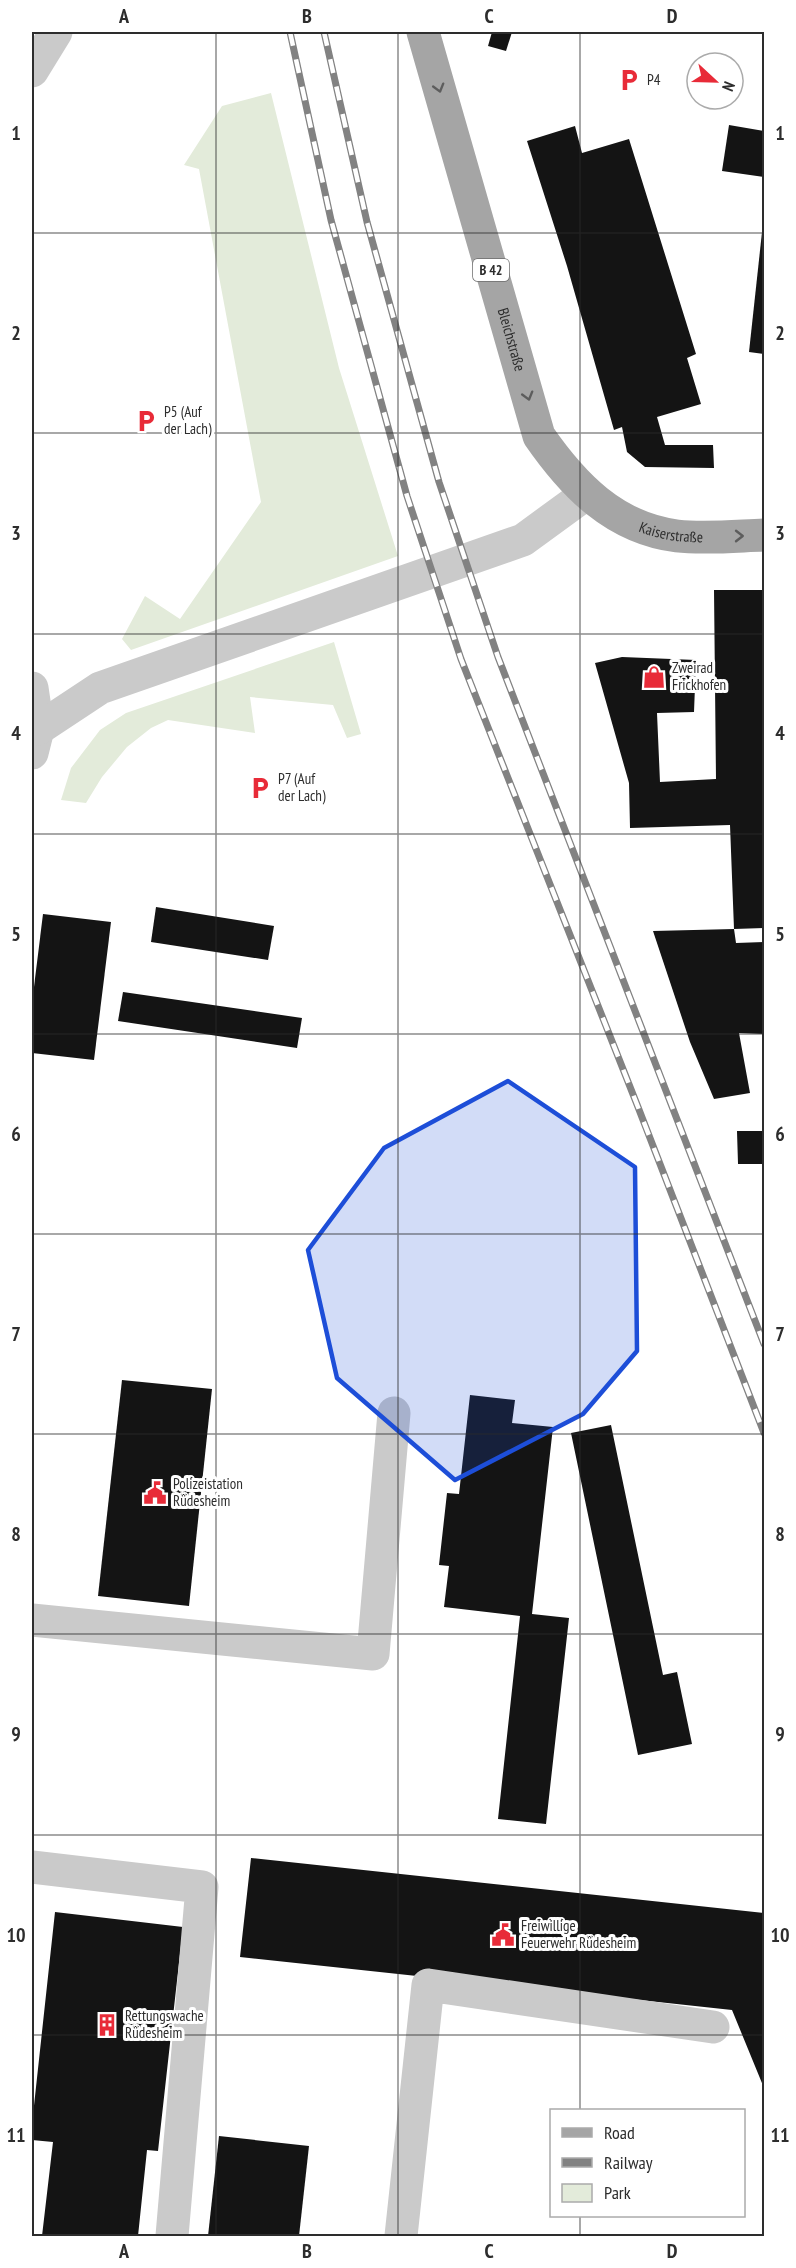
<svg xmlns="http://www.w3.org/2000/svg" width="796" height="2268" font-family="'PT Sans Narrow',sans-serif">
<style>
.green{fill:#e3ebda}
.building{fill:#141414}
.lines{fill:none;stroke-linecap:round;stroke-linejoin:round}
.minor{stroke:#cacaca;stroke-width:33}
.major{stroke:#a5a5a5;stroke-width:33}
.rail-casing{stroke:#828282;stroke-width:7}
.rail{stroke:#fff;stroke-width:4.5;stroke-dasharray:14;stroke-linecap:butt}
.oneway{stroke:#5d5d5d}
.marked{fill:#1d4ed8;fill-opacity:0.2;stroke:#1d4ed8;stroke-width:4.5;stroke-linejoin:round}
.grid{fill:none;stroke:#2d2d2d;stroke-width:1.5;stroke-opacity:0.55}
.labels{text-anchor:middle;stroke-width:6;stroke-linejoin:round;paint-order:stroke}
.shield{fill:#fff;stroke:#6c6c6c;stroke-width:1.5}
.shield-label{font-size:14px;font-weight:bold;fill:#2d2d2d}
.poi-label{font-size:15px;fill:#2d2d2d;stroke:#fff;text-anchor:start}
.street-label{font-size:15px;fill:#2d2d2d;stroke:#fff}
.neatline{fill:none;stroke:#2d2d2d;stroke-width:2}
.grid-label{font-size:20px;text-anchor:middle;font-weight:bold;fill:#2d2d2d}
</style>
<rect width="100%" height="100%" fill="#fff"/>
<g class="green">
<path d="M 271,93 L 339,368 L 398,556 L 131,650 L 122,639 L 145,596 L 180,619 L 261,502 L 199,169 L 184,165 L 222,106 Z"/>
<path d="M 334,642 L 361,734 L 347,738 L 333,705 L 250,697 L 255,733 L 168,720 L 151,728 L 127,747 L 102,777 L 86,803 L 61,800 L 71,768 L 100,730 L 126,713 Z"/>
</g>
<g class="building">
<path d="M 492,32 L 512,32 L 506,51 L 488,46 Z"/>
<path d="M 729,125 L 764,131 L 764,177 L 722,171 Z"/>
<path d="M 575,126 L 582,153 L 629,139 L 696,354 L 687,358 L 701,404 L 657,417 L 665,445 L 713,445 L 714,468 L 645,467 L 627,452 L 622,427 L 614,430 L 567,266 L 527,141 Z"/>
<path d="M 763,223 L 764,223 L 764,354 L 749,352 Z"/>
<path d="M 714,590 L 764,590 L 764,928 L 734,929 L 730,825 L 630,828 L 629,783 L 595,663 L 622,657 L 696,660 L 694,712 L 657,713 L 660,782 L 716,779 Z"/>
<path d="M 156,907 L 274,926 L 268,960 L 151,942 Z"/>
<path d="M 43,914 L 111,922 L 94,1060 L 32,1053 L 32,1003 Z"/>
<path d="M 734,929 L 736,943 L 764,942 L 764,1034 L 739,1033 L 750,1093 L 714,1099 L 690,1042 L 653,931 Z"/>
<path d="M 123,992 L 302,1018 L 297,1048 L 118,1021 Z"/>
<path d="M 737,1131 L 764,1131 L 764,1164 L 738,1164 Z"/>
<path d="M 122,1380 L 212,1389 L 189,1606 L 98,1596 Z"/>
<path d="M 470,1395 L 515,1400 L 512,1423 L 553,1427 L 532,1614 L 569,1618 L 546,1824 L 498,1819 L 520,1616 L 444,1607 L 449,1566 L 439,1565 L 447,1493 L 459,1494 Z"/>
<path d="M 611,1425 L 663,1675 L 677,1672 L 692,1744 L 638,1755 L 571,1433 Z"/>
<path d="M 251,1858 L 764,1913 L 764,2088 L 732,2010 L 240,1957 Z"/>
<path d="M 55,1912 L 183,1927 L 158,2151 L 147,2150 L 138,2236 L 42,2236 L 53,2142 L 32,2140 L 32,2124 Z"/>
<path d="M 219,2136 L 309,2146 L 299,2236 L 208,2236 Z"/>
</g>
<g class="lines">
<g class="minor">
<path d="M 32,71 L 56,32"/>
<path d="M 32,688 L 38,729 L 32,753"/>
<path d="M 32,728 L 38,729 L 100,688 L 523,540 L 586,494"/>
<path d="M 32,1620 L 373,1654 L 394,1413"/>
<path d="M 32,1867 L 202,1887 L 172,2236"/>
<path d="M 401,2236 L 428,1985 L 713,2027"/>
</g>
<path class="major" id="s1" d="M 423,32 L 539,436 C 573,485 614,528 677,536 C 705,539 736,536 764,535"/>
<g class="rail-casing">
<g id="rail">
<path d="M 290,32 L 331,220 L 407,496 L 461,659 L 638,1107 L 764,1433"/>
<path d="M 324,32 L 367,222 L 439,482 L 498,657 L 764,1344"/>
</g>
</g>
<use href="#rail" class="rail"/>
</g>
<defs><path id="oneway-chevron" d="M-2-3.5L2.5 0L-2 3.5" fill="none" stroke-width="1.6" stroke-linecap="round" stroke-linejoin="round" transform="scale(1.5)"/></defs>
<g class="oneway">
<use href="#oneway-chevron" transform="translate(439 88) rotate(74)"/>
<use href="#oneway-chevron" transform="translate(528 396) rotate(74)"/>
<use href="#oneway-chevron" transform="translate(739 536)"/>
</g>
<path class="marked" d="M 508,1081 L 635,1167 L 637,1351 L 583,1414 L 455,1480 L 337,1378 L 308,1250 L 384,1148 Z"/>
<path class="grid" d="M 216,32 L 216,2236M 398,32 L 398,2236M 580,32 L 580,2110M 32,233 L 764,233M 32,433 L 764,433M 32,634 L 764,634M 32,834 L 764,834M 32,1034 L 764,1034M 32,1234 L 764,1234M 32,1434 L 764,1434M 32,1634 L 764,1634M 32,1835 L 764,1835M 32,2035 L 764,2035M 580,2216 L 580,2236"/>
<defs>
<g id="parking-bare" transform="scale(1.8)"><path d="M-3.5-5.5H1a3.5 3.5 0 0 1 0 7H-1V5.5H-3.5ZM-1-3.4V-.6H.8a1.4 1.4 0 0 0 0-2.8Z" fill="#e82b38" stroke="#fff" stroke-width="2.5" paint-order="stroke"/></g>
<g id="shop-bare" transform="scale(1.8)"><path d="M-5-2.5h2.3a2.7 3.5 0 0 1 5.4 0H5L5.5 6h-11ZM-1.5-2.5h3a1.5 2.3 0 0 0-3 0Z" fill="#e82b38" stroke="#fff" stroke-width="2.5" paint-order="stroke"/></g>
<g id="civic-bare" transform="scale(1.8)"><path d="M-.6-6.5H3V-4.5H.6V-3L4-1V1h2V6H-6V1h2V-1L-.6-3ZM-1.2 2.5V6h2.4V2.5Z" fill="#e82b38" stroke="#fff" stroke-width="2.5" paint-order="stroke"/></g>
<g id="building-bare" transform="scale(1.8)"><path d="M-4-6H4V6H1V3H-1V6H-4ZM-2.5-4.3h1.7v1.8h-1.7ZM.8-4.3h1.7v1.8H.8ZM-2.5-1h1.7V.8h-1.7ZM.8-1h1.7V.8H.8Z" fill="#e82b38" stroke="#fff" stroke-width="2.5" paint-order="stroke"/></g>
</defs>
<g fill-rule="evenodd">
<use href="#parking-bare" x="629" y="80"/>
<use href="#parking-bare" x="146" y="421"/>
<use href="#shop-bare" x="654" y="677"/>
<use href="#parking-bare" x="260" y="788"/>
<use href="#civic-bare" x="155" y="1493"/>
<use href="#civic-bare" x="503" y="1935"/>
<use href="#building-bare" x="107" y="2025"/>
</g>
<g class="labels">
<rect class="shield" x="473" y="259" width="36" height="22" rx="4.5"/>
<g class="shield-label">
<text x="491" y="275">B 42</text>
</g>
<g class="poi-label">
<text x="647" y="85">P4</text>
<text x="164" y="417">P5 (Auf<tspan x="164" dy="17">der Lach)</tspan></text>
<text x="672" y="673">Zweirad<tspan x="672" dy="17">Frickhofen</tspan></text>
<text x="278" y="784">P7 (Auf<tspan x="278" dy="17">der Lach)</tspan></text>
<text x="173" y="1489">Polizeistation<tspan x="173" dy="17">Rüdesheim</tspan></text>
<text x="521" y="1931">Freiwillige<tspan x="521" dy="17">Feuerwehr Rüdesheim</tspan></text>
<text x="125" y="2021">Rettungswache<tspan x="125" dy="17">Rüdesheim</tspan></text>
</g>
<g class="street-label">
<text dy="5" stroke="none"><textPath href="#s1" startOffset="320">Bleichstraße</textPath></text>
<text dy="5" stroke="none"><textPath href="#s1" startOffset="590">Kaiserstraße</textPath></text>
</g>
</g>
<rect width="796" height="2268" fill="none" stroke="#ffffff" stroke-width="66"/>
<rect x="550" y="2109" width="195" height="108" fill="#ffffff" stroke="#ababab" stroke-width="1.5"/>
<rect x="562" y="2128" width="30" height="9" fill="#a5a5a5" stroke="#ababab" stroke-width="1.5"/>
<text x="604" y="2139" font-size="18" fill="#2d2d2d">Road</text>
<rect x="562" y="2158" width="30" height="9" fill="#828282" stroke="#ababab" stroke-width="1.5"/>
<text x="604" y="2169" font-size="18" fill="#2d2d2d">Railway</text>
<rect x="562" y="2184" width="30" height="18" fill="#e3ebda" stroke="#ababab" stroke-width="1.5"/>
<text x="604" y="2199" font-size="18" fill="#2d2d2d">Park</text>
<g transform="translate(715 81) rotate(112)"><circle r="28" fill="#ffffff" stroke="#ababab" stroke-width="1.5"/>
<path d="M0-4.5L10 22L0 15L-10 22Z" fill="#e82b38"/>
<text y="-9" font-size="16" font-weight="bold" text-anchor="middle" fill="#2d2d2d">N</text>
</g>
<rect x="33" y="33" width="730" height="2202" class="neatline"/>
<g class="grid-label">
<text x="124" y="23">A</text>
<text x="307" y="23">B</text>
<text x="489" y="23">C</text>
<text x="672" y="23">D</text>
<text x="16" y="140">1</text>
<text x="780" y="140">1</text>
<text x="16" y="340">2</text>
<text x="780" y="340">2</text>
<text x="16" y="540">3</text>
<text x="780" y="540">3</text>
<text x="16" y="740">4</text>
<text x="780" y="740">4</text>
<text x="16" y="941">5</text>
<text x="780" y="941">5</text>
<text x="16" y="1141">6</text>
<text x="780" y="1141">6</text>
<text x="16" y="1341">7</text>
<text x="780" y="1341">7</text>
<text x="16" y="1541">8</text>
<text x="780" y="1541">8</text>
<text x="16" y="1741">9</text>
<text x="780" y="1741">9</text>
<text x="16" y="1942">10</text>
<text x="780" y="1942">10</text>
<text x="16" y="2142">11</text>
<text x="780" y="2142">11</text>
<text x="124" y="2258">A</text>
<text x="307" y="2258">B</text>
<text x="489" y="2258">C</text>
<text x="672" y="2258">D</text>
</g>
</svg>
